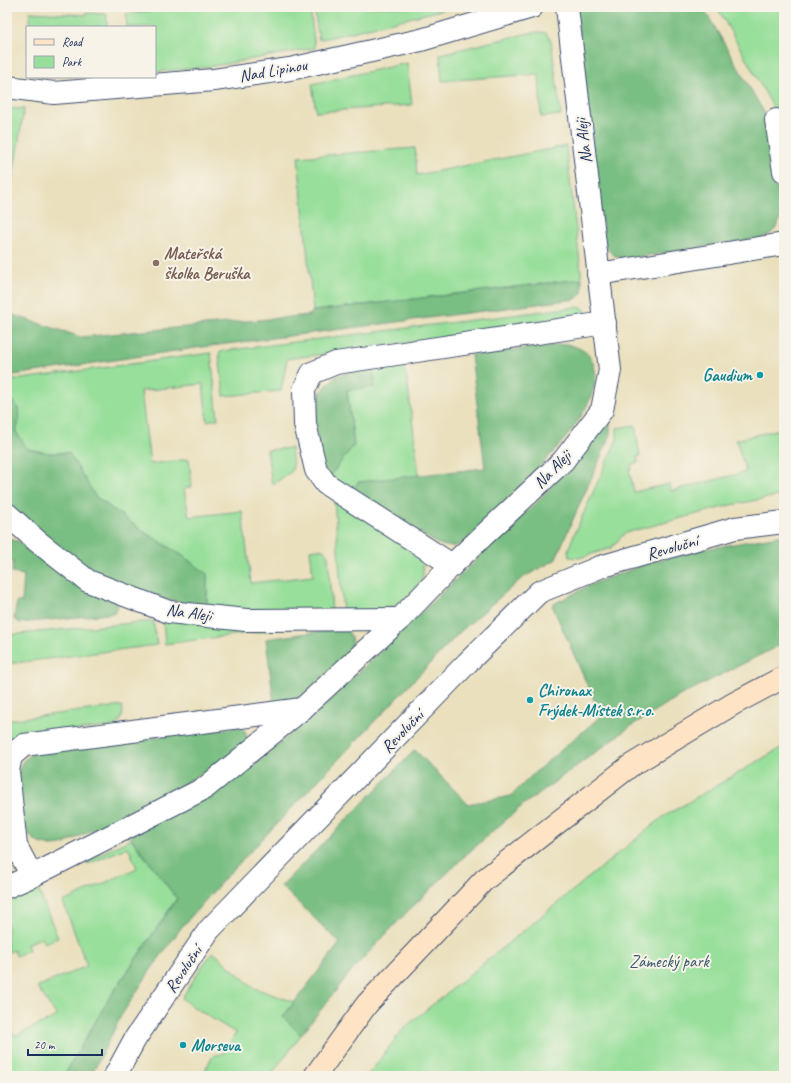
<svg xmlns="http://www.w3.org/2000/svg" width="791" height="1083" font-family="Caveat,sans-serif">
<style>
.green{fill:#97df9a;stroke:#59877c}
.forest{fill:#79be82;stroke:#4a7670}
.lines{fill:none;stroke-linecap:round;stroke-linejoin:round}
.street-casing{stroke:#3a4a6c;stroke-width:24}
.secondary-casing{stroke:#3a4a6c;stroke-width:24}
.street{stroke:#fff;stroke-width:22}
.secondary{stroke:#fee4c5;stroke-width:22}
.education-dot{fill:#8d6e63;stroke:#f7f3e8;stroke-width:1.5}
.culture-dot{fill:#0f9aa8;stroke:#f7f3e8;stroke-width:1.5}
.labels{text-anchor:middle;stroke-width:4;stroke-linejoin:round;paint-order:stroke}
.street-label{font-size:17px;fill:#1b2f5e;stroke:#f7f3e8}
.education-label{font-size:17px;font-weight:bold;fill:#785e54;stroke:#f7f3e8;text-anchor:start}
.culture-label{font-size:17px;font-weight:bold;fill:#0d838f;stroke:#f7f3e8;text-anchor:start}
.park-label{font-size:17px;fill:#3a5b6d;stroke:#f7f3e8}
</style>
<rect width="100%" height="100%" fill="#f7f3e8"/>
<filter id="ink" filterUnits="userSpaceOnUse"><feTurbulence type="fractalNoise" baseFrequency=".025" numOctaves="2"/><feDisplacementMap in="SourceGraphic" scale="8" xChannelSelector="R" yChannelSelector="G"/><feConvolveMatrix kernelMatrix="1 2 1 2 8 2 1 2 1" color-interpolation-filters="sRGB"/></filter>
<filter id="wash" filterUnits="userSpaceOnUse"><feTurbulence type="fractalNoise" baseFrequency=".012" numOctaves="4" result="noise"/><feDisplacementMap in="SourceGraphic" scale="16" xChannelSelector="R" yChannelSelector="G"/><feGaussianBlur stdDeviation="0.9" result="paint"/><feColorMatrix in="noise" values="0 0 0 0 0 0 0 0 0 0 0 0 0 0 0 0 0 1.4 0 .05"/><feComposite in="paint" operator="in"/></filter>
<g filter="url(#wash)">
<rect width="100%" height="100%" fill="#eae0bd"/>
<g class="green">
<path d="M 183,7 L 310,7 L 315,48 L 208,67 L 155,72 L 155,27 L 127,27 L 126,14 Z"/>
<path d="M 314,7 L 454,7 L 319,40 Z"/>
<path d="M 717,7 L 784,7 L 784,114 L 776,112 Z"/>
<path d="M 7,11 L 12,11 L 9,74 L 7,73 Z"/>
<path d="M 30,12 L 86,15 L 86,13 L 106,14 L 107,15 L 107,27 L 29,27 Z"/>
<path d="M 540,32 L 546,33 L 551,41 L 561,115 L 541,117 L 539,74 L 442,81 L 440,54 L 529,33 Z"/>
<path d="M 407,63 L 412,105 L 316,112 L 312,84 Z"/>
<path d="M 7,108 L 24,109 L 7,213 Z"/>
<path d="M 566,146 L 582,279 L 313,311 L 298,157 L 415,148 L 417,175 Z"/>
<path d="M 577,307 L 583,308 L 586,311 L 581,319 L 287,359 L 281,391 L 224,396 L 219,353 L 223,351 Z"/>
<path d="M 211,353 L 218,419 L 207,421 L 203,384 L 141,391 L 150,464 L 189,459 L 192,487 L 184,488 L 189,517 L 242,511 L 251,583 L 313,576 L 310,550 C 318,549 324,547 328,556 L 332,613 L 207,608 L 207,574 L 183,556 L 141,530 L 95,496 L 69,453 L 49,453 L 28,449 L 16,432 C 21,413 22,410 7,396 L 7,381 Z"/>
<path d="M 402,364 L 407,378 L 419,476 L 409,477 L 353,490 L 330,476 L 354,445 L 347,390 L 372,368 Z"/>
<path d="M 635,425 L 640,456 L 637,457 L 638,463 L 631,464 L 632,469 L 629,469 L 634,492 L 669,484 L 671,491 L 746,472 L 736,440 L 784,428 L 784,495 L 731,505 L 625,533 L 611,548 L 579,558 L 569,557 L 568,550 L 573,537 L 617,439 L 617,428 Z"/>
<path d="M 291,448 L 293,466 L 292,471 L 272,485 L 267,450 Z"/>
<path d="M 334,500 L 418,554 C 421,560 424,567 423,575 C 422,586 399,605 389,608 C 377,612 356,611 343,612 Z"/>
<path d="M 163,620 L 296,627 L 165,644 Z"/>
<path d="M 153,621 L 157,645 L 7,664 L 7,635 Z"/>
<path d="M 122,706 C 124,715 122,721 115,726 L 7,739 L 7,720 Z"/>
<path d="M 784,746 L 784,1076 L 367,1076 L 404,1028 L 663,817 Z"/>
<path d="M 131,839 L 177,898 L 108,1000 L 64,1076 L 7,1076 L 7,1023 L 15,1036 L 57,1016 L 37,987 L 87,966 L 63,902 L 137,868 L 128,847 L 88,864 L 86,861 Z"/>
<path d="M 36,884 L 58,938 L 44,943 L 41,938 L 27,944 L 29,950 L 16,956 L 14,950 L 7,953 L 7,898 Z"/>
<path d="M 213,952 L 254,988 L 294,1002 L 283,1017 L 301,1035 L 270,1076 L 201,1076 L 213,1056 L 224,1053 L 236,1033 L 193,1007 L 182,998 L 200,969 Z"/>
</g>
<g class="forest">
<path d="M 589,7 L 703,7 L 765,114 L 781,214 C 779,227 774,233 762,238 L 624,259 C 614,257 611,253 605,246 L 576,10 Z"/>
<path d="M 582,279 L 582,293 L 576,299 L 195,348 L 7,376 L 7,313 L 81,337 L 310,315 L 313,311 Z"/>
<path d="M 566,344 C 582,348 592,353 595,370 C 600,412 540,466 513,493 C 497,509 482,525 466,541 C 454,548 449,548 436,543 L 353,490 L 358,482 L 485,468 L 471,355 Z"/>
<path d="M 372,368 L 375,379 L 374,387 L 347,390 L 354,445 L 330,476 L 320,461 L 315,413 L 321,392 L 329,383 L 337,376 L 359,369 Z"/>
<path d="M 7,396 C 22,410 21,413 16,432 L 28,449 L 49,453 L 69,453 L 95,496 L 141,530 L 183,556 L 207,574 L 207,608 L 192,605 L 118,588 L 74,564 L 7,506 Z"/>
<path d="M 610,410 L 610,436 L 555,560 L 522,578 L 461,631 L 226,877 L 181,928 L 150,971 L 121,1016 L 91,1076 L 64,1076 L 108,1000 L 177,899 L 129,835 L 210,794 L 255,765 L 335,695 L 537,502 L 575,461 Z"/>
<path d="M 784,535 L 784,643 L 681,695 L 634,724 L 523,805 L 468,853 L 407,912 L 352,970 L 301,1035 L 283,1017 L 340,943 L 281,886 L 415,750 L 468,804 L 511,796 L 532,775 L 601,716 L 552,605 L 590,585 L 649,563 L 700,550 Z"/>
<path d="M 7,538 L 23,543 L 35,550 L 118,604 C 117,611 115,613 108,614 L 20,623 L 14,619 L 17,602 L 22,602 L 24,575 L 12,573 L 13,560 L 7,559 Z"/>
<path d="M 345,628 C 352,635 354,642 350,651 L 298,700 L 274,704 L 266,639 Z"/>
<path d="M 240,727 C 247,731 248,737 245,745 L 201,774 L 180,786 L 62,845 L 51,846 L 39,843 L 33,839 L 21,825 L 18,771 L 23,761 L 34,752 Z"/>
</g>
</g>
<g filter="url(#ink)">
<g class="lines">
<g class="street-casing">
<g id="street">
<path d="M 7,87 L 54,93 L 214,80 L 290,69 L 421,40 L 532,7"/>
<path d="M 776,120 L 784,171"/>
<path d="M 598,274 L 784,244"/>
<path d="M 7,514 L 37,541 L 88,581 L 169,612 L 246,620 L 400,619"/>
<path d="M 452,565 L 326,484 L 316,470 L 305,424 L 304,390 L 312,373 L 336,363 L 605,323"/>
<path d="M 32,876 L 16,846 L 8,771 L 11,756 L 24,745 L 302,709"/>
<path d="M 7,887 L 32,876 L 205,788 L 302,709 L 400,619 L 452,565 L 563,461 L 602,410 L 610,370 L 567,7"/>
<path d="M 115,1076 L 135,1039 L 209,930 L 467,663 L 539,592 L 600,567 L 735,528 L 784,522"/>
</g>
</g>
<g class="secondary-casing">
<path id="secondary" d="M 315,1076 L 367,1004 L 484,880 L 630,766 L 733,704 L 784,677"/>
</g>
<use href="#street" class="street"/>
<use href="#secondary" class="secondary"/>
</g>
</g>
<circle class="education-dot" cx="156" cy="263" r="4"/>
<g class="culture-dot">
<circle cx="760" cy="375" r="4"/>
<circle cx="530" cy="700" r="4"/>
<circle cx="183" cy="1045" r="4"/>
</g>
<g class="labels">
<g class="street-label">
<text transform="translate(273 70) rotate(-10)" y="6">Nad Lipinou</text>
<text transform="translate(583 141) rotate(-97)" y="6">Na Aleji</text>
<text transform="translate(552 469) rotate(-46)" y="6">Na Aleji</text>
<text transform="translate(672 547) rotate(-16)" y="6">Revoluční</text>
<text transform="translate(189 612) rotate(8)" y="6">Na Aleji</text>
<text transform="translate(402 731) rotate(-46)" y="6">Revoluční</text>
<text transform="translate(183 969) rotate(-56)" y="6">Revoluční</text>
</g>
<g class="education-label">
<text x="164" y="259">Mateřská<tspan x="164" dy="20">školka Beruška</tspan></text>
</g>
<g class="culture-label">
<text x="752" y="381" text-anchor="end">Gaudium</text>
<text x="538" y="696">Chironax<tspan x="538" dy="20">Frýdek-Místek s.r.o.</tspan></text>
<text x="191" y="1051">Morseva</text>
</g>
<g class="park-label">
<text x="669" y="967">Zámecký park</text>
</g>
</g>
<rect width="791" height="1083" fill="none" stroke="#f7f3e8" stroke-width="24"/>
<rect x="26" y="26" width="130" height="52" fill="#f7f3e8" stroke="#9fa5b1"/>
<rect x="34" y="39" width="20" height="6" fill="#fee4c5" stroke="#9fa5b1"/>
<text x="62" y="46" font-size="12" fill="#1b2f5e">Road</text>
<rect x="34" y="56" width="20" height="12" fill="#97df9a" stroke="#9fa5b1"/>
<text x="62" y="66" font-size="12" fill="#1b2f5e">Park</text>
<path d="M28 1049v6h74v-6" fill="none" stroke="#1b2f5e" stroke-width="2"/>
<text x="34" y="1049" font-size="12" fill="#1b2f5e" stroke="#f7f3e8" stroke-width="3" paint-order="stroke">20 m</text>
</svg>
